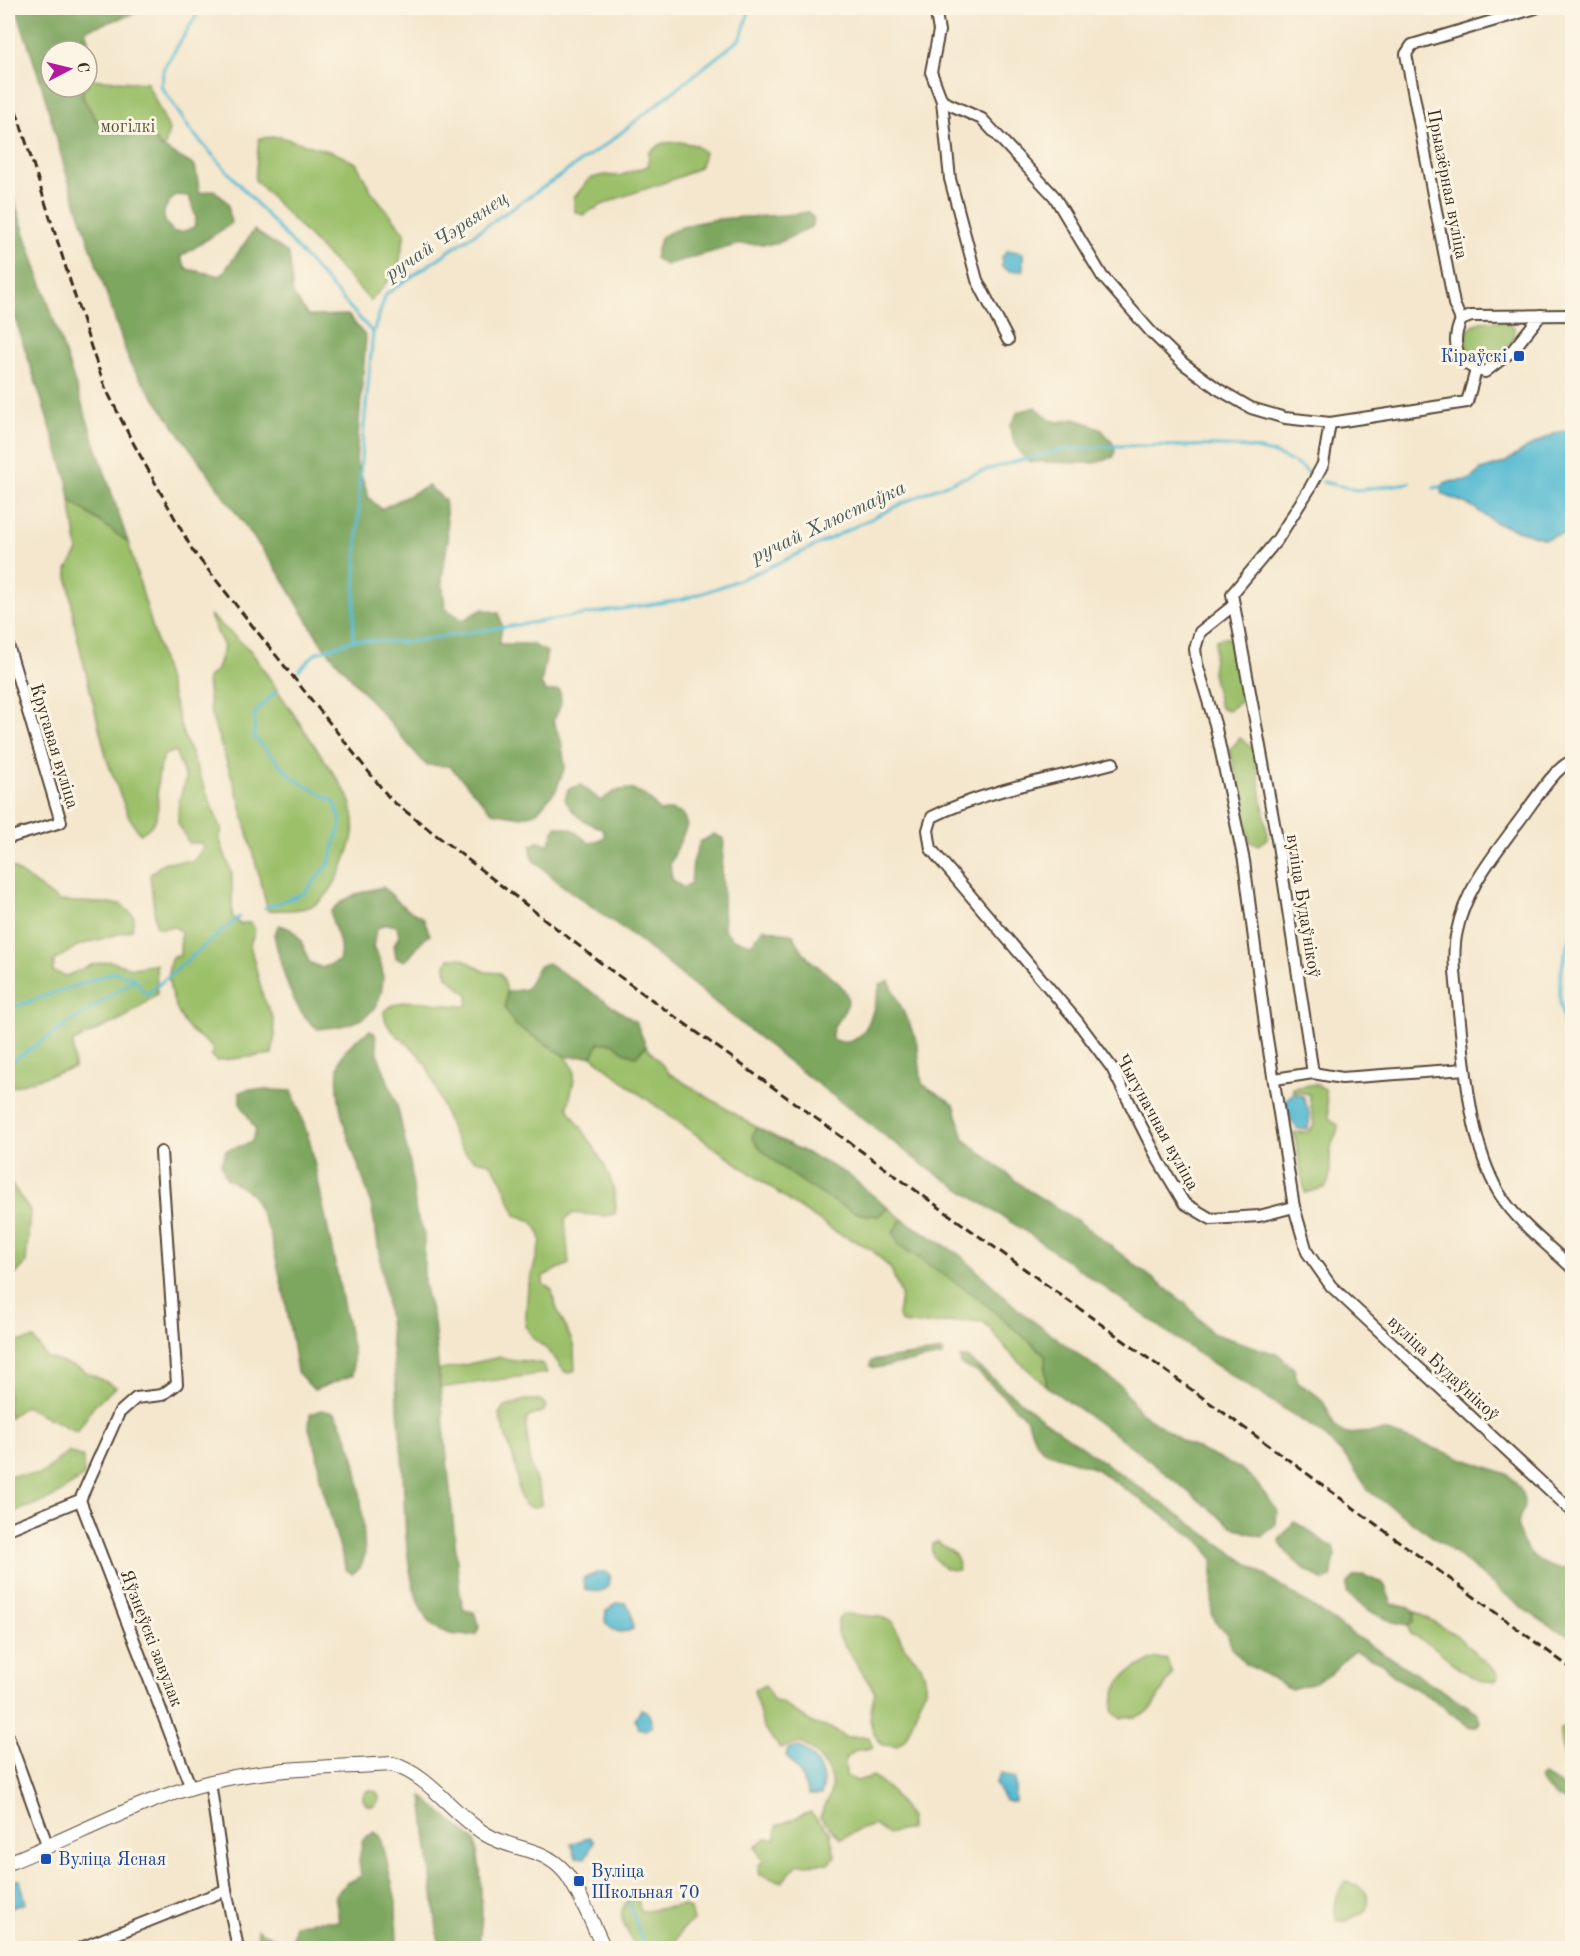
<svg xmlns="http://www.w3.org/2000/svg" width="1580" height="1956" font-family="'Old Standard TT',serif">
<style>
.green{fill:#9cc06a;stroke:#6c7544;stroke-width:1.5}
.forest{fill:#7da65e;stroke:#5c683e;stroke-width:1.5;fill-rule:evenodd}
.water{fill:#54bad2;stroke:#487278;stroke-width:1.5}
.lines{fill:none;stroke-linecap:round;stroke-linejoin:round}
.stream{stroke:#54bad2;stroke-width:3}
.street-casing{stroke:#574638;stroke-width:14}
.secondary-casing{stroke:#574638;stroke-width:16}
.street{stroke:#fff;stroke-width:10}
.secondary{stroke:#fff;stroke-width:14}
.rail{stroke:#3b2a1e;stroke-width:3;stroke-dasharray:9 4.5;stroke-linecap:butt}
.transit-dot{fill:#1a4fb4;stroke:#fcf5e5;stroke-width:2}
.labels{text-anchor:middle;stroke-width:6;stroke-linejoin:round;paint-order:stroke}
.park-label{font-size:18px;fill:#585735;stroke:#fcf5e5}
.street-label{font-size:18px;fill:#3b2a1e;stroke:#fcf5e5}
.transit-label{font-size:18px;fill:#164399;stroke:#fcf5e5;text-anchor:start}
.water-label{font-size:20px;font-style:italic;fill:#445c5d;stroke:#fcf5e5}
</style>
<rect width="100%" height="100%" fill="#fcf5e5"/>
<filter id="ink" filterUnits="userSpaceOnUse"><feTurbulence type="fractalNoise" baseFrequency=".0167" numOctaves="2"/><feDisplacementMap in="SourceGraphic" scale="12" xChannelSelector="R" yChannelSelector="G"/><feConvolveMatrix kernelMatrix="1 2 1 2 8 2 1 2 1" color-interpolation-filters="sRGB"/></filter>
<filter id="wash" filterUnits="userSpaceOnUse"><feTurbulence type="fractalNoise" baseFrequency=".008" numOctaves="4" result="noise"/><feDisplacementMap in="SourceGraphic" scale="24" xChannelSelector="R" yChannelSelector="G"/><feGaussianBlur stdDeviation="1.35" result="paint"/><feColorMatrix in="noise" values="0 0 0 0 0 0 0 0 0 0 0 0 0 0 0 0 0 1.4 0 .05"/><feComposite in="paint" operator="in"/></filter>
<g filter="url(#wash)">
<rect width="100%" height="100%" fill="#f4e7cd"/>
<g class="green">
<path d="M 87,79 L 147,83 L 169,129 L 165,146 L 132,178 L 90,124 L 81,87 L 87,87 Z"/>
<path d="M 280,137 L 335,153 L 356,163 L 372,192 L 405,233 L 398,269 L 371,301 L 255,180 L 259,138 Z"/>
<path d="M 680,142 L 695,145 L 704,152 L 701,166 C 664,188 620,192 583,215 L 575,212 L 574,198 L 589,179 L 604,175 L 619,176 L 648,166 L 649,152 L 663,143 Z"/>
<path d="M 1503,321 L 1514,327 C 1516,335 1513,342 1506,348 C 1470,380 1454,336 1475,324 C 1482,320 1495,321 1503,321 Z"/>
<path d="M 70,500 L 128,542 L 183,734 L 222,831 L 219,838 L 232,874 L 232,915 L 239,924 L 251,922 L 255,930 L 250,945 L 263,997 L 273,1018 L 275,1035 L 272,1054 L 216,1061 L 211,1056 L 213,1049 C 205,1038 191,1034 185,1024 C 174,1008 162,974 173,956 L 180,955 L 181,932 L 175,927 L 161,928 L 156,926 L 150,874 L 165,862 L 194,861 L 203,848 L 201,843 L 189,843 L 178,823 L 179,800 L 186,779 L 175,751 L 164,755 C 162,763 158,771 158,779 C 155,803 166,820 140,834 L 128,815 L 107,760 L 75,627 L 67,570 L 78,551 Z"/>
<path d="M 209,614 L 251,651 L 348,795 C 350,803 354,814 354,822 C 354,844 335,896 314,905 C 300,912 284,909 268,911 L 239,799 L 211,715 L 207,679 L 217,669 L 224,647 Z"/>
<path d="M 1224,637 L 1231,639 L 1240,657 L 1249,696 L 1228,710 L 1220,708 L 1212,673 L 1216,640 Z"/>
<path d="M 1240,738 L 1254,750 L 1268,838 L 1258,845 L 1250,842 L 1230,750 Z"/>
<path d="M 9,865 L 59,901 L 121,904 L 134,916 L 132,930 L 77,946 L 54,961 L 53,972 L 67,976 L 91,965 L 110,961 L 132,968 L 156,964 L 157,994 L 127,1016 L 73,1042 L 74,1068 L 8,1088 Z"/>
<path d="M 449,958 L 462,958 L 485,972 L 500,973 C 513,992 499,1006 515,1023 C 528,1038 572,1051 574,1072 C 575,1083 569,1097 568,1108 C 586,1137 621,1178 615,1214 L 603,1216 L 573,1213 L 565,1220 L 569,1264 L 543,1276 L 543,1284 L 552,1290 C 554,1310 567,1326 573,1345 C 575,1353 574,1362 575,1370 L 570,1373 L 565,1372 L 550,1352 L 534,1339 L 525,1326 L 528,1287 L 541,1242 L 539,1231 L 532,1221 L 516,1215 L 500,1177 L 490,1163 C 485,1162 477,1161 472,1158 C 447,1144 440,1081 420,1056 C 407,1039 384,1033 384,1011 C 408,991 439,1008 467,1006 L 469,996 L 447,976 L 446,965 Z"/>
<path d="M 599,1043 L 613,1043 L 624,1052 L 636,1056 L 646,1046 L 670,1074 L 756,1127 L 752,1137 C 767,1162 827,1199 855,1212 C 862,1215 871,1215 878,1216 L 888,1208 L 902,1219 L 893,1232 L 977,1297 L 1045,1355 L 1046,1386 L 1009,1352 L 984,1322 C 956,1318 929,1328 902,1323 L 898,1316 L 901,1295 L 891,1269 L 871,1249 L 836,1232 L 795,1205 L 634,1090 L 592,1056 Z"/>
<path d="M 1315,1084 L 1325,1089 L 1329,1118 L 1338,1125 C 1338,1135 1332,1139 1331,1148 C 1328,1163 1333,1174 1326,1187 L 1305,1193 L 1294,1133 L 1308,1132 L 1314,1125 L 1309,1094 L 1293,1091 L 1293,1088 Z"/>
<path d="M 8,1179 L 30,1211 L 26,1263 L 8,1283 Z"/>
<path d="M 34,1339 L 46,1357 L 78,1368 L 116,1387 L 95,1404 L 77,1432 L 25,1406 L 8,1418 L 8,1343 Z"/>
<path d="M 500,1357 C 515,1362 527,1359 542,1364 L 547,1373 L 440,1388 L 437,1371 Z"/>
<path d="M 525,1400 L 540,1400 L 546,1405 L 544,1411 L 527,1418 L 526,1427 L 531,1467 L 541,1495 L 541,1505 C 515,1517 519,1479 515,1465 C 511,1448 503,1432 499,1414 L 503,1408 Z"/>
<path d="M 68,1452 L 83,1457 L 84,1476 L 52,1498 L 8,1514 L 8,1475 L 40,1475 Z"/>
<path d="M 937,1542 C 948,1549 962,1555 958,1570 C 944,1572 929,1558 932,1544 Z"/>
<path d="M 1415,1611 L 1456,1635 L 1498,1674 L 1497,1680 C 1473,1687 1456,1664 1439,1651 C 1431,1644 1420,1639 1410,1634 L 1408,1625 L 1414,1621 Z"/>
<path d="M 845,1614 L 881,1617 L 893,1622 L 904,1647 L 921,1665 L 925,1677 L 925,1689 L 906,1738 L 898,1746 L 882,1745 C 866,1725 869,1716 875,1692 L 838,1635 L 838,1619 Z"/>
<path d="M 1157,1658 L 1167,1660 L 1172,1674 L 1150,1711 L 1136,1717 L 1120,1718 L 1113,1712 C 1112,1678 1130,1669 1157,1658 Z"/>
<path d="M 765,1685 L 774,1701 L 780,1702 L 814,1724 L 830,1728 L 845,1737 L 869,1737 L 873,1748 L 857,1750 L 845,1759 L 846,1776 L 857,1781 L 873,1776 L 891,1791 L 910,1817 L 909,1829 L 887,1834 L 874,1825 L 858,1830 L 841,1839 L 820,1817 C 823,1809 830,1798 831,1790 C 834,1770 816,1751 801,1743 L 780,1748 L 763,1727 L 754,1690 Z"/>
<path d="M 1572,1725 L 1572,1768 C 1562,1756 1560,1745 1560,1729 Z"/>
<circle cx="371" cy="1798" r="8"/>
<path d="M 810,1812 L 830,1832 L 835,1856 L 829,1863 L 798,1864 L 782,1882 L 760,1875 L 758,1865 L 763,1862 L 755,1846 L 766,1839 L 776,1839 L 777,1826 Z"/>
<path d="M 1346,1882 C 1362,1885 1372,1893 1367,1910 L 1346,1921 L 1337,1921 C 1332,1907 1337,1892 1346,1882 Z"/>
<path d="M 636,1893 L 641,1912 L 682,1905 L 690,1909 L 693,1921 L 684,1927 L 671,1948 L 636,1948 C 625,1924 610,1913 636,1893 Z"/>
</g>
<g class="forest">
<path d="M 16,8 L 151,8 L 85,30 L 88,40 L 86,51 L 51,51 L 51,87 L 83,87 L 83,98 L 97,121 L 147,128 L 160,146 L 195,166 L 200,193 L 214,190 L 228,203 L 231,224 L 180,257 L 187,269 L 221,276 L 254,230 L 289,254 L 293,294 L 308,316 L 348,315 L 366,337 L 356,461 L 369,498 L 381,509 L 428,486 L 445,500 L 448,539 L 442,578 L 445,608 L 463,620 L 483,609 L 499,613 L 502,627 L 499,644 L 531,644 L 547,652 L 541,684 L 546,692 L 559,690 C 564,703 559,710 553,721 L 561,740 L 565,767 L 556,790 L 537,812 L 522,817 L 492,812 L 450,766 L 426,765 L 321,643 L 281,576 L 130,364 L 67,176 L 42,86 ZM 176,195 L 189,196 L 196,218 L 194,227 L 182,232 L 174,232 C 158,218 162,208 176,195 Z"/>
<path d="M 8,183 L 128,542 L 70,500 L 67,479 L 8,296 Z"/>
<path d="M 808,212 L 814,219 L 811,227 L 776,244 L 740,244 L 665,265 L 655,258 L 660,238 C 702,210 760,221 808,212 Z"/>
<path d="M 1036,407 L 1050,420 L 1059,422 L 1074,419 L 1090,424 L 1102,430 L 1115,446 L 1114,457 L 1095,463 L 1031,462 L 1021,454 L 1014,441 L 1010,426 L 1018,412 Z"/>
<path d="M 581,785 L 601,801 C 624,780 644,789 660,812 L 671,810 L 683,814 L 687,826 L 670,864 L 672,879 L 683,888 L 691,883 L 693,862 L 700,842 L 714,834 L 724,839 L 722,869 L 724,930 L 733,939 L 752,944 L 763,928 L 793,935 C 798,943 803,953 809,959 C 820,971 853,986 847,1005 C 842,1019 831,1023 832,1039 C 866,1055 875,1007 880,984 L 889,981 L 917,1041 L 922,1084 L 954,1104 L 964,1139 L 1026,1189 L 1078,1221 L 1186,1304 L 1212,1333 L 1279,1355 L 1294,1369 L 1298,1383 C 1320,1396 1326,1400 1334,1426 L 1346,1434 L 1386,1431 L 1509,1475 C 1516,1483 1524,1492 1524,1504 C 1524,1511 1517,1519 1518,1527 C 1520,1550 1548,1575 1572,1567 L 1572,1636 L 1556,1630 L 1522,1608 L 1455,1553 L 1369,1491 L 1349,1461 L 1320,1432 L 1197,1353 L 1028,1233 L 923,1165 L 785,1059 L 632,935 L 564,887 L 532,859 L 531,846 L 539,841 L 549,845 L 556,826 L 572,829 L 589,843 L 598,841 L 605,836 L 602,828 C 584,823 573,815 565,799 L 568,789 Z"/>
<path d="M 383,887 L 405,908 L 423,918 L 430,935 C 417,942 416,953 405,961 L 396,958 L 394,945 L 399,936 L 397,926 L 386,924 L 376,929 L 373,948 C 388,968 386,1001 365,1017 C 354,1025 331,1028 318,1029 C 290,1009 281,966 274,934 L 279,925 C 299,929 303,944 309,962 L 322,968 L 339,961 C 345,941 332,931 331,912 C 344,896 364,891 383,887 Z"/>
<path d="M 548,963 L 636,1022 L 646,1046 L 636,1056 L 624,1052 L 613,1043 L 599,1043 L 592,1056 L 567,1057 L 515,1025 L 505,1008 L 507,992 L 526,989 L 539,966 Z"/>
<path d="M 370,1030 L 375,1034 L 379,1058 L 397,1105 L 411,1168 L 416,1214 L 424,1232 L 424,1284 L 434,1323 L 460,1594 L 464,1610 L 474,1612 L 479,1626 L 477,1634 C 449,1639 428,1630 418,1601 C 404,1563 405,1511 403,1471 C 398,1401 392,1333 381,1264 C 377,1242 375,1218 369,1197 C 357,1156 334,1114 338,1070 C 340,1049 355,1041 370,1030 Z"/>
<path d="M 248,1089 L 292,1091 L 310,1142 L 353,1352 L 353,1375 L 314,1390 L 297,1372 L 285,1298 L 270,1233 L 251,1193 L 226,1178 L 221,1163 L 226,1150 L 251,1143 L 256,1130 L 240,1103 L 240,1092 Z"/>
<path d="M 756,1127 L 847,1174 L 888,1208 L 878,1216 C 871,1215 862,1215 856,1212 C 830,1202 765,1160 752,1137 Z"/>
<path d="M 902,1219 L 960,1255 L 1021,1312 L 1121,1386 L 1139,1411 L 1187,1444 L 1241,1469 L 1254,1480 L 1277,1510 L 1276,1524 L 1262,1536 L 1245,1532 L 1230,1525 L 1126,1442 L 1046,1386 L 1045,1355 L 1036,1347 L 977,1297 L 899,1245 L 893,1232 Z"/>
<path d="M 943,1351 L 942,1356 L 875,1368 L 870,1366 L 871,1361 Z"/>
<path d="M 960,1358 L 967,1358 L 1037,1415 L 1238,1557 L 1363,1641 L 1477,1712 L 1480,1722 L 1477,1727 L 1469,1727 L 1433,1699 L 1395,1677 L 1382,1663 L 1356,1651 C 1345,1657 1340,1665 1331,1673 C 1320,1682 1305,1686 1291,1689 L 1246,1664 L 1233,1650 L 1226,1632 L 1218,1626 L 1212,1614 L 1213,1559 L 1200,1541 L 1096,1469 L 1046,1452 L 1036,1443 L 1027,1419 L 978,1372 L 961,1365 Z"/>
<path d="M 321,1410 L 335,1413 C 361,1453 362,1508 365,1555 L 360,1568 L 352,1574 L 346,1569 L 320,1479 L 317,1452 L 309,1429 L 310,1414 Z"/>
<path d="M 1294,1522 C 1310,1529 1318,1541 1333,1546 L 1335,1556 L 1331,1578 L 1324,1581 C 1308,1572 1286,1558 1279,1540 Z"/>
<path d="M 1363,1575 L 1384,1584 L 1392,1604 L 1411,1608 L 1415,1611 L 1414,1621 L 1408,1625 C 1387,1623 1362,1608 1347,1593 L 1347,1584 L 1353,1577 Z"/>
<path d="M 1544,1775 L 1572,1793 L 1572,1806 C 1560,1798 1545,1792 1540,1778 Z"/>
<path d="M 422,1796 L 475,1841 L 480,1869 L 482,1915 L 479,1948 L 444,1948 L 438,1938 Z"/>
<path d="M 375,1832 L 381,1837 L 396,1901 L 397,1948 L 259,1948 L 257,1929 L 291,1948 L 295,1925 L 311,1921 L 339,1921 L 335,1895 L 347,1883 L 361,1876 L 359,1860 L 363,1839 Z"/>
</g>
<g class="water">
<path d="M 1008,250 L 1023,253 L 1023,271 L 1009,271 L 1002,267 L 1002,257 Z"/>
<path d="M 1572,431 L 1572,536 L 1561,534 L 1545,539 L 1496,523 L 1471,506 L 1442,494 L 1442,486 L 1446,482 L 1469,480 L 1481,470 L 1504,463 L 1532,445 L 1558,432 Z"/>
<path d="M 1294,1093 L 1303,1096 C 1307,1106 1313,1119 1307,1129 L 1298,1129 L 1290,1120 L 1285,1100 Z"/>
<path d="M 599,1572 L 606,1572 L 610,1576 L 608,1586 L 601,1592 L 585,1590 L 583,1579 Z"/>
<path d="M 616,1603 L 625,1603 L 631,1610 L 633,1629 C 622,1635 610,1631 605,1621 L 606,1611 Z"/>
<path d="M 641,1709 L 648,1712 L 653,1726 L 645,1730 L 638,1728 L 635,1720 Z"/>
<path d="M 800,1747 C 815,1756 829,1777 821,1795 L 809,1795 L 800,1774 L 786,1755 L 788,1749 Z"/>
<path d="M 1001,1773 L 1015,1779 L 1015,1802 L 1005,1801 L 995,1784 Z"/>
<path d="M 590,1837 L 594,1842 L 585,1858 L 576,1857 L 571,1844 Z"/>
<path d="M 15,1880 L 20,1880 L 26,1903 L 8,1909 L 8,1882 Z"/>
</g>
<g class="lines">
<g class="stream">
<path d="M 201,8 L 164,68 L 161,86 L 191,131 L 373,333"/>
<path d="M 1323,482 L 1357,490 L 1410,483"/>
<path d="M 1434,488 L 1445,486"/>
<path d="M 353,640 L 407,642 L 680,600 C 765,576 841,531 921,495 C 964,475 1013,461 1059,451 C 1098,444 1142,446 1182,446 C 1229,445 1272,443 1310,474"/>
<path d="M 299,670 L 316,653 L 353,640 L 361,458 L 373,333 L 386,294 L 608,143 L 741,38 L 750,8"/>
<path d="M 265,908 L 304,893 L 329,864 L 341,822 L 335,802 L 294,779 L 254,737 L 255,713 L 277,690"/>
<path d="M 1572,934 C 1554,979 1557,1006 1572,1051"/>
<path d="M 8,1009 L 115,972 L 135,979 L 146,995 L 239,917"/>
<path d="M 8,1064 L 135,979"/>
<path d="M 629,1903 L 645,1948"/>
</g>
</g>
</g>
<g filter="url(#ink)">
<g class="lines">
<g class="street-casing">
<g id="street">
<path d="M 935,8 L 939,31 L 931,72 L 942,101 L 950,179 L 977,280 L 1008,340"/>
<path d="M 942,101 L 982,119 L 1054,196 L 1102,276 L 1151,332 L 1184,364 L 1218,389 L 1251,408 L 1285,418 L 1330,423 L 1467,402 L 1476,370"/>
<path d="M 1541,315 L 1512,351 L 1485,372 C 1457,366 1450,345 1461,320 L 1471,316 L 1572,315"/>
<path d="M 1461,320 L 1454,304 L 1406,54 L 1412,45 L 1536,8"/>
<path d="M 1330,423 L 1323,464 L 1310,488 L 1277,540 L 1232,594 L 1278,845 L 1313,1073 L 1342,1078 L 1465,1069"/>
<path d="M 1234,605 L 1200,632 L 1195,649 L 1197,664 L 1215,724 L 1244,861 L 1266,1032 L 1294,1207 L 1307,1252 L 1331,1286 L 1572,1511"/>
<path d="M 8,645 L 61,822 L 8,838"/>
<path d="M 1572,761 C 1554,767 1529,809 1516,825 C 1492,858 1465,890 1457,931 C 1451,957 1457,986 1459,1012 C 1465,1069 1470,1144 1499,1193 C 1517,1222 1548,1245 1572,1268"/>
<path d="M 1113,763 C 1052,779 989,789 932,817 L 928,830 L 931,849 L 1077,1021 L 1112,1068 L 1159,1161 L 1184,1203 L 1211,1219 L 1259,1216 L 1294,1207"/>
<path d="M 1275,1079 L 1313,1073"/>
<path d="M 80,1500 L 191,1788"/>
<path d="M 8,1529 L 80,1500 L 119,1413 L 136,1398 L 162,1395 L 177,1384 L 161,1152"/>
<path d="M 8,1736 L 48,1847"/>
<path d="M 210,1782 L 226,1890 L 238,1948"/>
<path d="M 81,1948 L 226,1890"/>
</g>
</g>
<g class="secondary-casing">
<path id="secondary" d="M 8,1863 C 74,1837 141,1799 211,1782 C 270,1767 332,1768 392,1764 C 431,1776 453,1815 487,1835 C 514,1851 541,1846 564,1871 C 578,1887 594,1928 604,1948"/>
</g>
<use href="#street" class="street"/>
<use href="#secondary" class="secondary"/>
<path class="rail" d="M 8,85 L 91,347 L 105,387 L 130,437 L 193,551 L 391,800 L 605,966 L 1271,1447 L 1572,1669"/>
</g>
</g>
<g class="transit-dot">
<rect x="1513" y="350" width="12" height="12" rx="3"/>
<rect x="40" y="1853" width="12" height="12" rx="3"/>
<rect x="573" y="1875" width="12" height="12" rx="3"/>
</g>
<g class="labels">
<g class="park-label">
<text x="128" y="132">могілкі</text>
</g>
<g class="street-label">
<text transform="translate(1448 184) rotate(79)" y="6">Прыазёрная вуліца</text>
<text transform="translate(55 746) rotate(73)" y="6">Кругавая вуліца</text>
<text transform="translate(1304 906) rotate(81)" y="6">вуліца Будаўнікоў</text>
<text transform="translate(1158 1122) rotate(61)" y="6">Чыгуначная вуліца</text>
<text transform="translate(1444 1368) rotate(43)" y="6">вуліца Будаўнікоў</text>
<text transform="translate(152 1638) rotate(69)" y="6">Яўзнеўскі завулак</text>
</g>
<g class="transit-label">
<text x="1507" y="362" text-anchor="end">Кіраўскі</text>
<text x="58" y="1865">Вуліца Ясная</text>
<text x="591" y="1877">Вуліца<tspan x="591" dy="21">Школьная 70</tspan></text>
</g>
<g class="water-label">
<text transform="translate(446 235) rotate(-34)" y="7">ручай Чэрвянец</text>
<text transform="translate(828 521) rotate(-25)" y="7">ручай Хлюстаўка</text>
</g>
</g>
<rect width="1580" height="1956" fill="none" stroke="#fcf5e5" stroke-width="30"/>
<g transform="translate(69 69) rotate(83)"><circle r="28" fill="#fcf5e5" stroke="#afa495" stroke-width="1.5"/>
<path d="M0-4.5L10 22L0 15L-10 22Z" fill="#b5179e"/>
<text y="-9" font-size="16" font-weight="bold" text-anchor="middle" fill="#3b2a1e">С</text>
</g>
</svg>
